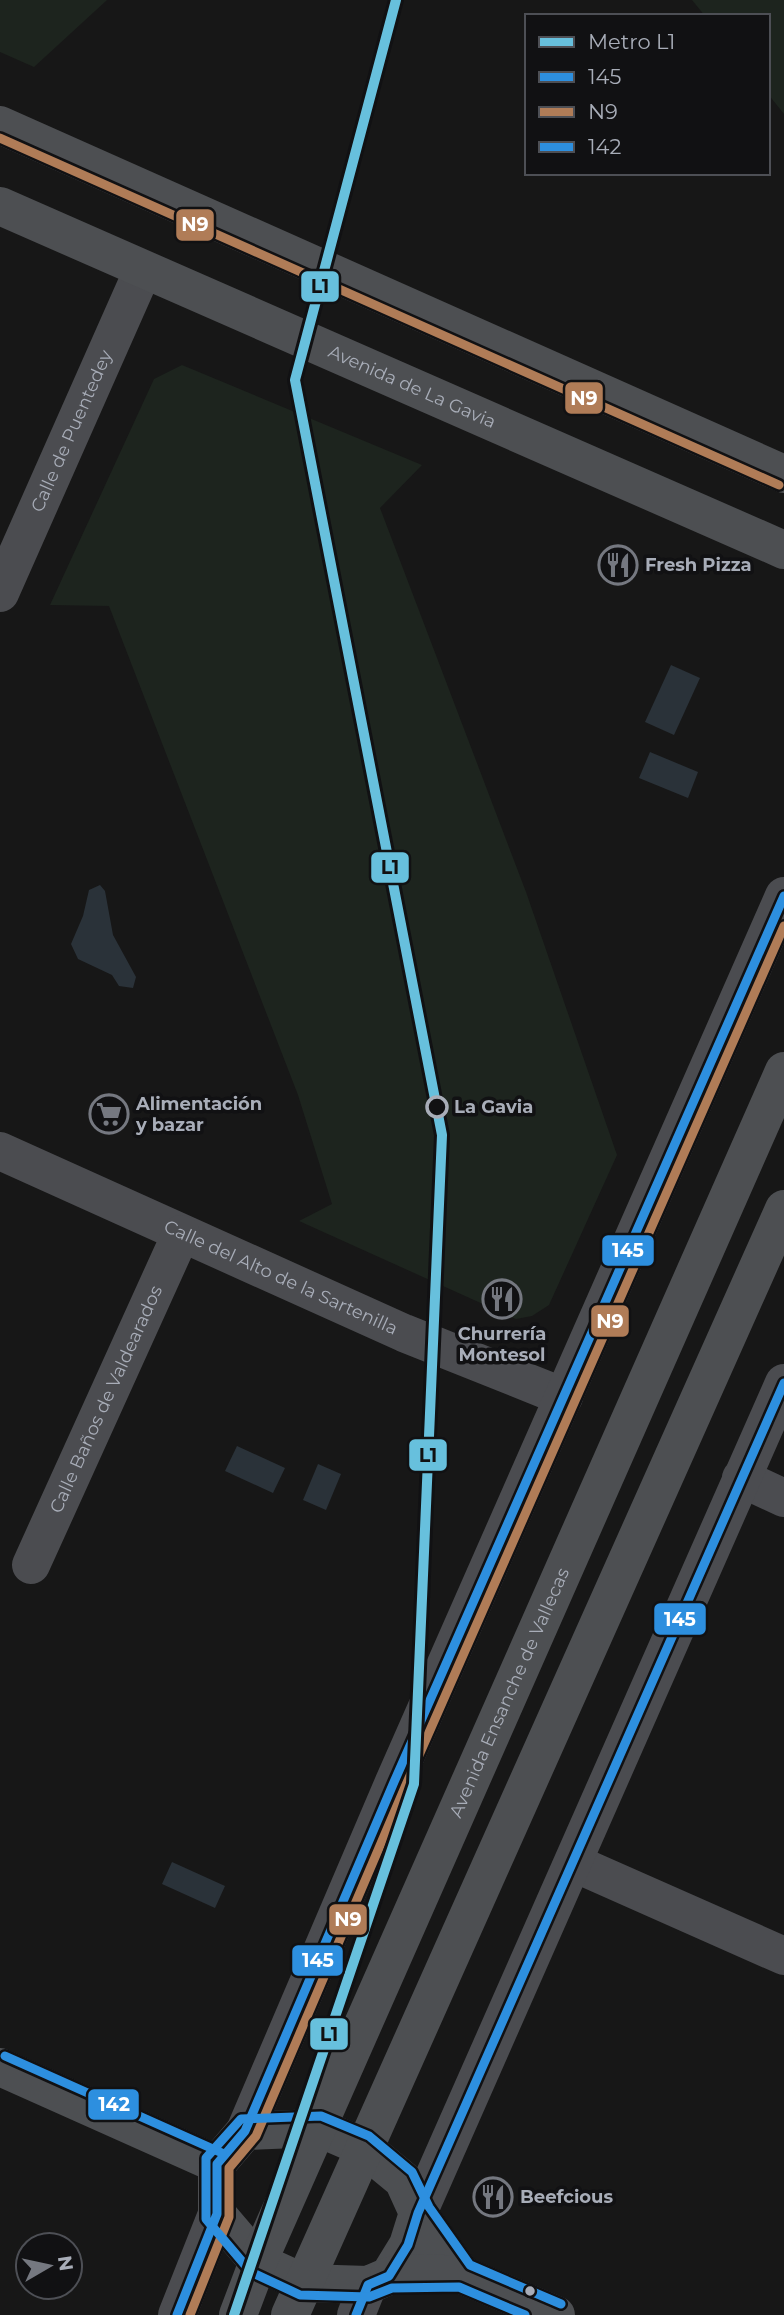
<svg xmlns="http://www.w3.org/2000/svg" width="784" height="2315" font-family="Montserrat,sans-serif">
<style>
.green{fill:#1d241e}
.water{fill:#2a3239}
.lines{fill:none;stroke-linecap:round;stroke-linejoin:round}
.minor{stroke:#4b4c50;stroke-width:38}
.major{stroke:#4d4f52;stroke-width:38}
.bus-1-casing{stroke:#111113;stroke-width:14}
.bus-2-casing{stroke:#111113;stroke-width:14}
.bus-3-casing{stroke:#111113;stroke-width:14}
.bus-1{stroke:#2d8fdf;stroke-width:9}
.bus-2{stroke:#b07c57;stroke-width:9}
.bus-3{stroke:#2d8fdf;stroke-width:9}
.metro-1-casing{stroke:#111113;stroke-width:16}
.metro-1{stroke:#67c0dd;stroke-width:10}
.stop-dot{fill:#111113;stroke:#a8adb8;stroke-width:3.5}
.bus-dot{fill:#a8adb8;stroke:#111113;stroke-width:2.5}
.labels{text-anchor:middle;stroke-width:7;stroke-linejoin:round;paint-order:stroke}
.street-label{font-size:18px;fill:#a8adb8;stroke:#111113}
.poi-label{font-size:18px;font-weight:bold;fill:#a8adb8;stroke:#111113;text-anchor:start}
.stop-label{font-size:18px;font-weight:bold;fill:#a8adb8;stroke:#111113;text-anchor:start}
.line-badge{stroke:#111113;stroke-width:2.5}
.badge-label{font-size:19px;text-anchor:middle;font-weight:bold;fill:#fff}
.pale-badge-label{font-size:19px;text-anchor:middle;font-weight:bold;fill:#111}
</style>
<rect width="100%" height="100%" fill="#171717"/>
<g class="green">
<path d="M 0,0 L 107,0 L 34,67 L 0,52 Z"/>
<path d="M 692,0 L 784,0 L 784,114 L 768,94 L 768,16 L 705,16 Z"/>
<path d="M 182,365 L 422,465 L 380,508 L 526,892 L 617,1155 L 549,1305 L 532,1316 L 516,1319 L 299,1221 L 332,1204 L 298,1095 L 109,606 L 50,605 L 154,379 Z"/>
</g>
<g class="water">
<path d="M 671,665 L 700,678 L 674,735 L 645,722 Z"/>
<path d="M 650,752 L 698,772 L 688,798 L 639,778 Z"/>
<path d="M 100,885 L 105,891 L 113,935 L 136,977 L 133,988 L 119,986 L 112,975 L 78,959 L 71,944 L 83,916 L 89,890 Z"/>
<path d="M 237,1446 L 285,1468 L 273,1493 L 225,1471 Z"/>
<path d="M 318,1464 L 341,1474 L 326,1510 L 303,1500 Z"/>
<path d="M 172,1862 L 225,1886 L 215,1908 L 162,1884 Z"/>
</g>
<g class="lines">
<g class="minor">
<path id="s1" d="M 0,593 L 143,270"/>
<path id="s2" d="M 0,1151 L 404,1333 L 564,1397"/>
<path d="M 741,1478 L 784,1498"/>
<path id="s3" d="M 31,1565 L 181,1234"/>
<path d="M 574,1863 L 784,1956"/>
<path d="M 245,2131 L 394,1782 L 784,896"/>
<path d="M 418,2213 L 784,1383"/>
<path d="M 177,2315 L 217,2214"/>
<path d="M 356,2315 L 368,2285"/>
</g>
<g class="major">
<path d="M 0,125 L 784,474"/>
<path id="s4" d="M 0,206 L 784,550"/>
<path d="M 0,2067 L 217,2164"/>
<path d="M 418,2213 L 408,2245 L 389,2276 L 368,2285 L 304,2283 L 258,2262 L 217,2214 L 217,2164 L 245,2131 L 319,2128 L 363,2147 L 403,2180 L 418,2213 L 462,2275"/>
<path d="M 389,2276 L 425,2273 L 462,2275 L 556,2315"/>
<path id="s5" d="M 238,2315 L 258,2262 L 784,1071"/>
<path d="M 290,2315 L 784,1209"/>
</g>
<g class="bus-1-casing">
<g id="bus-1">
<path d="M 177,2315 L 217,2214 L 217,2164 L 245,2131 L 394,1782 L 784,896"/>
<path d="M 356,2315 L 368,2285 L 389,2276 L 408,2245 L 418,2213 L 784,1383"/>
</g>
</g>
<g class="bus-2-casing">
<g id="bus-2">
<path d="M 0,138 L 779,485"/>
<path d="M 190,2315 L 229,2217 L 229,2168 L 256,2136 L 405,1787 L 784,926"/>
</g>
</g>
<g class="bus-3-casing">
<g id="bus-3">
<path d="M 5,2056 L 222,2153"/>
<path d="M 525,2315 L 459,2287 L 392,2288 L 369,2297 L 300,2295 L 251,2272 L 206,2219 L 206,2158 L 241,2119 L 321,2116 L 369,2136 L 412,2172 L 429,2207 L 470,2265 L 561,2304"/>
</g>
</g>
<use href="#bus-1" class="bus-1"/>
<use href="#bus-2" class="bus-2"/>
<use href="#bus-3" class="bus-3"/>
<g class="metro-1-casing">
<path id="metro-1" d="M 234,2315 L 414,1784 L 442,1135 L 295,380 L 396,0"/>
</g>
<use href="#metro-1" class="metro-1"/>
</g>
<defs>
<g id="restaurant-ring" transform="scale(2.0125)"><circle r="9.5" fill="#111113" stroke="#757880" stroke-width="1.5"/><path d="M-5-6h1v4h1v-4h1v4h1v-4h1v5L-1.5 .5V6h-2V.5L-5-1ZM5-6V6H3V1.5H1.5Q1.5-4 5-6Z" fill="#757880"/></g>
<g id="supermarket-ring" transform="scale(2.0125)"><circle r="9.5" fill="#111113" stroke="#757880" stroke-width="1.5"/><path d="M-6-5.5h2.5l.6 2H6L4.5 2H-2.5L-4.4-4H-6ZM-1.5 3.2a1.3 1.3 0 1 0 .1 0ZM3 3.2a1.3 1.3 0 1 0 .1 0Z" fill="#757880"/></g>
</defs>
<g fill-rule="evenodd">
<use href="#restaurant-ring" x="618" y="565"/>
<use href="#supermarket-ring" x="109" y="1114"/>
<use href="#restaurant-ring" x="502" y="1299"/>
<use href="#restaurant-ring" x="493" y="2197"/>
</g>
<circle class="stop-dot" cx="437" cy="1107" r="10"/>
<circle class="bus-dot" cx="530" cy="2291" r="6"/>
<g class="labels">
<g class="street-label">
<text dy="6" stroke="none"><textPath href="#s4" startOffset="450">Avenida de La Gavia</textPath></text>
<text dy="6" stroke="none"><textPath href="#s1" startOffset="177">Calle de Puentedey</textPath></text>
<text dy="6" stroke="none"><textPath href="#s2" startOffset="308">Calle del Alto de la Sartenilla</textPath></text>
<text dy="6" stroke="none"><textPath href="#s3" startOffset="182">Calle Baños de Valdearados</textPath></text>
<text dy="6" stroke="none"><textPath href="#s5" startOffset="679">Avenida Ensanche de Vallecas</textPath></text>
</g>
<g class="poi-label">
<text x="645" y="571">Fresh Pizza</text>
<text x="136" y="1110">Alimentación<tspan x="136" dy="21">y bazar</tspan></text>
<text x="502" y="1340" text-anchor="middle">Churrería<tspan x="502" dy="21">Montesol</tspan></text>
<text x="520" y="2203">Beefcious</text>
</g>
<g class="stop-label">
<text x="454" y="1113">La Gavia</text>
</g>
</g>
<g class="line-badge">
<rect x="175" y="208" width="40" height="34" rx="7" fill="#b07c57"/>
<rect x="300" y="270" width="40" height="33" rx="7" fill="#67c0dd"/>
<rect x="564" y="381" width="40" height="34" rx="7" fill="#b07c57"/>
<rect x="370" y="851" width="40" height="33" rx="7" fill="#67c0dd"/>
<rect x="601" y="1234" width="54" height="33" rx="7" fill="#2d8fdf"/>
<rect x="590" y="1304" width="40" height="34" rx="7" fill="#b07c57"/>
<rect x="408" y="1438" width="40" height="34" rx="7" fill="#67c0dd"/>
<rect x="653" y="1602" width="54" height="34" rx="7" fill="#2d8fdf"/>
<rect x="328" y="1903" width="40" height="33" rx="7" fill="#b07c57"/>
<rect x="291" y="1944" width="53" height="33" rx="7" fill="#2d8fdf"/>
<rect x="309" y="2017" width="40" height="34" rx="7" fill="#67c0dd"/>
<rect x="87" y="2088" width="53" height="33" rx="7" fill="#2d8fdf"/>
</g>
<g class="badge-label">
<text x="195" y="231">N9</text>
<text x="584" y="405">N9</text>
<text x="628" y="1257">145</text>
<text x="610" y="1328">N9</text>
<text x="680" y="1626">145</text>
<text x="348" y="1926">N9</text>
<text x="318" y="1967">145</text>
<text x="114" y="2111">142</text>
</g>
<g class="pale-badge-label">
<text x="320" y="293">L1</text>
<text x="390" y="874">L1</text>
<text x="428" y="1462">L1</text>
<text x="329" y="2041">L1</text>
</g>
<rect x="525" y="14" width="245" height="161" fill="#111113" stroke="#4d4f55" stroke-width="2"/>
<rect x="539" y="37" width="35" height="10" fill="#67c0dd" stroke="#4d4f55" stroke-width="2"/>
<text x="588" y="49" font-size="21" fill="#a8adb8">Metro L1</text>
<rect x="539" y="72" width="35" height="10" fill="#2d8fdf" stroke="#4d4f55" stroke-width="2"/>
<text x="588" y="84" font-size="21" fill="#a8adb8">145</text>
<rect x="539" y="107" width="35" height="10" fill="#b07c57" stroke="#4d4f55" stroke-width="2"/>
<text x="588" y="119" font-size="21" fill="#a8adb8">N9</text>
<rect x="539" y="142" width="35" height="10" fill="#2d8fdf" stroke="#4d4f55" stroke-width="2"/>
<text x="588" y="154" font-size="21" fill="#a8adb8">142</text>
<g transform="translate(49 2266) rotate(81)"><circle r="33" fill="#111113" stroke="#4d4f55" stroke-width="2"/>
<path d="M0-5L12 26L0 18L-12 26Z" fill="#757880"/>
<text y="-10" font-size="19" font-weight="bold" text-anchor="middle" fill="#a8adb8">N</text>
</g>
</svg>
